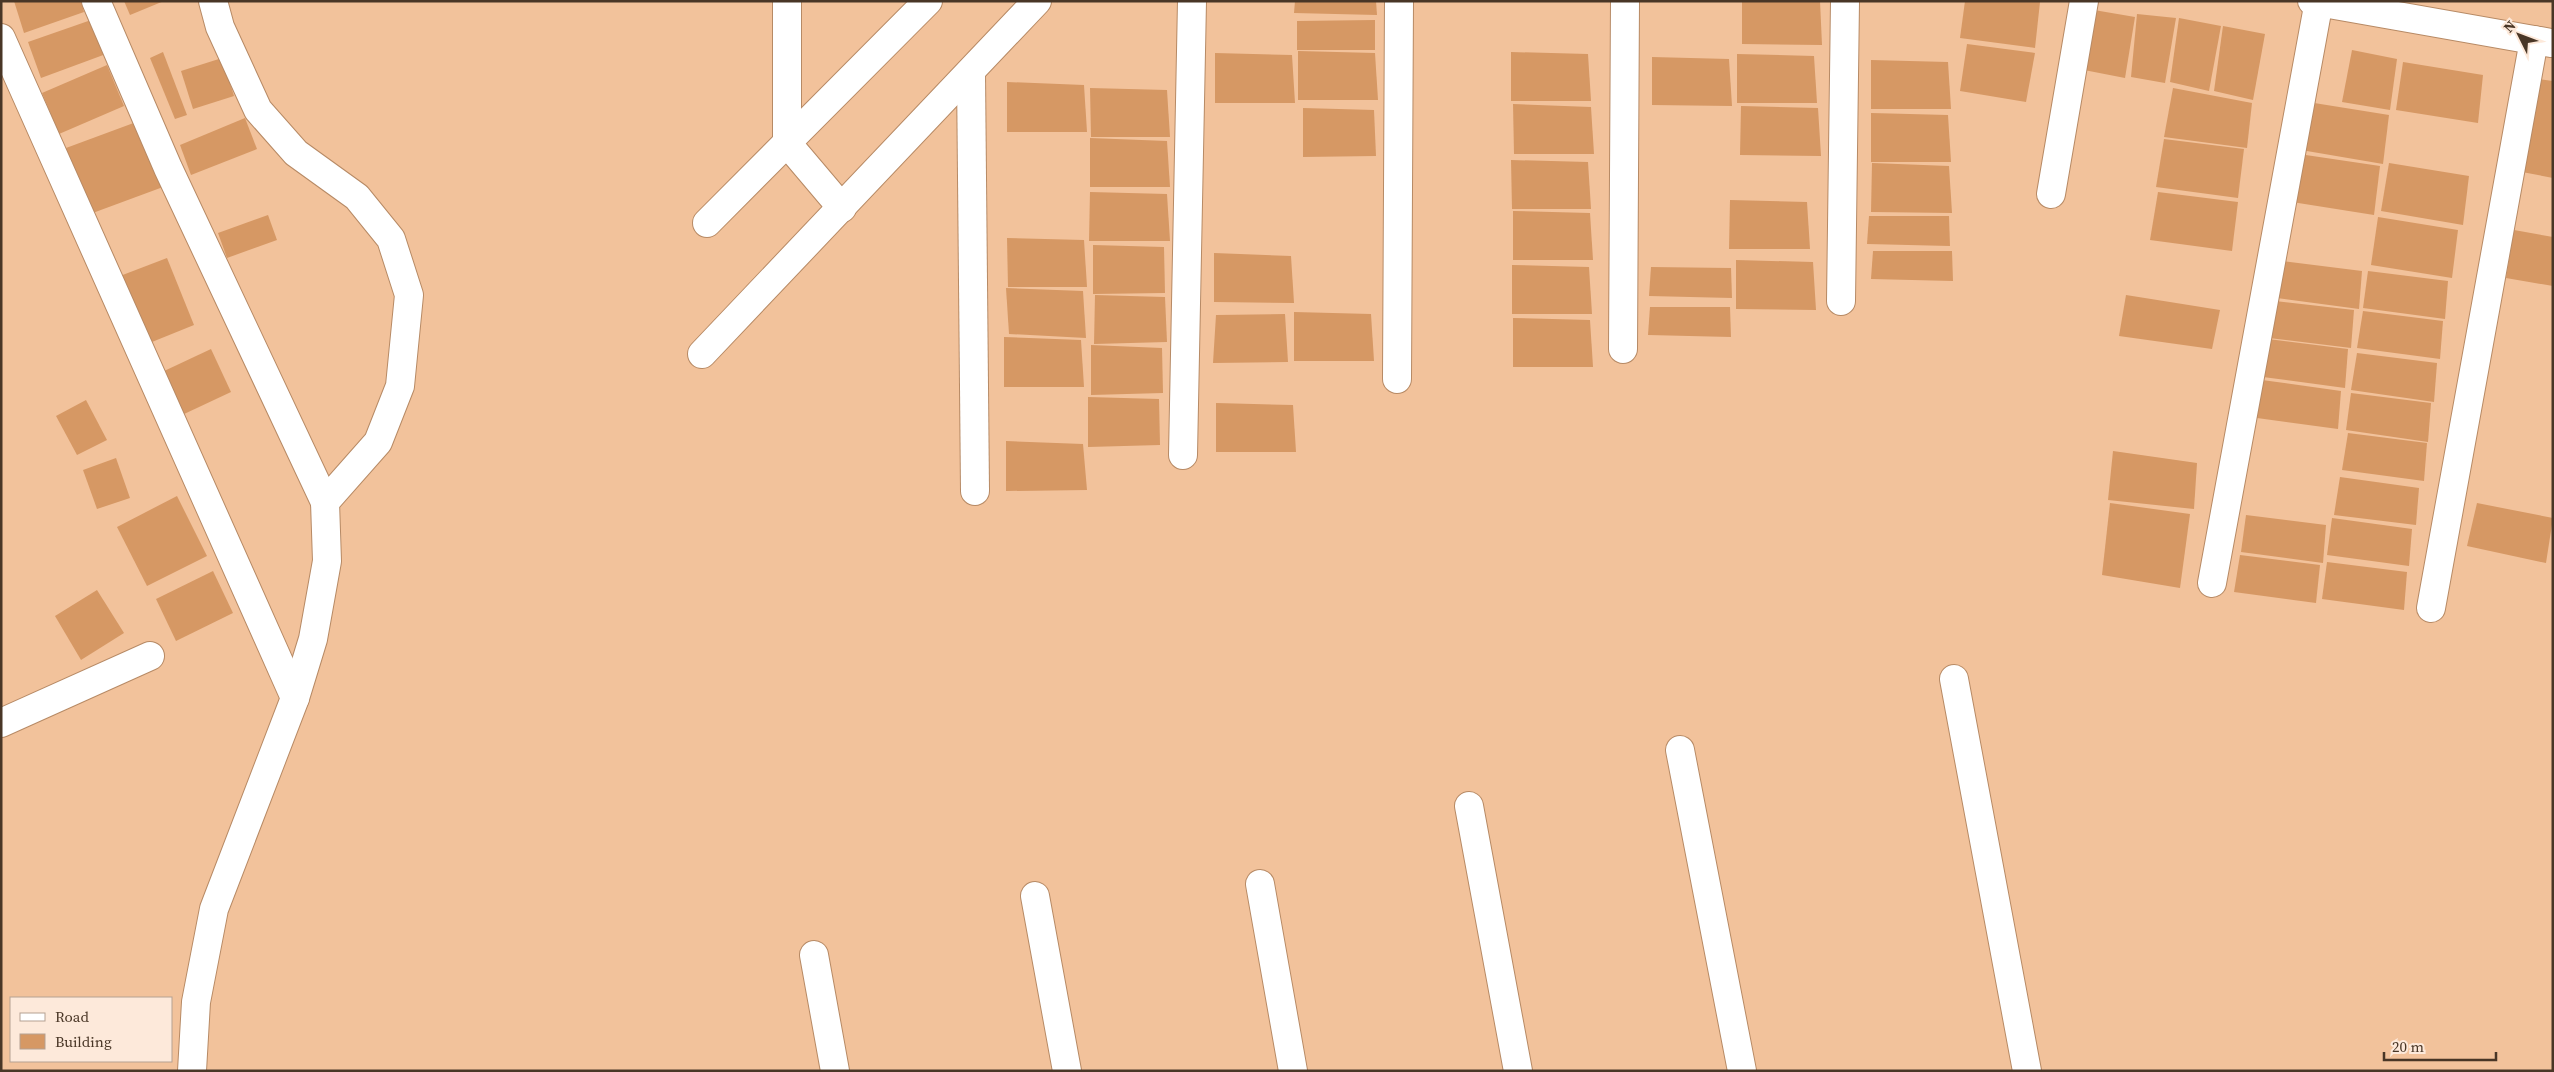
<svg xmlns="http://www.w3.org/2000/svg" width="2554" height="1072" font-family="'Source Serif 4',serif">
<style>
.building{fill:#d69864}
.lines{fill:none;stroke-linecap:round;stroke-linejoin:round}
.street-casing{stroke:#b78a65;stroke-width:30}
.street{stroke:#fff;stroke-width:28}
</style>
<rect width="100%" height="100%" fill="#f2c29b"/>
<g class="building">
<path d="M 14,1 L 81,1 L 84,12 L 24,33 Z"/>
<path d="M 124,1 L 164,1 L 130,15 Z"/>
<path d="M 1295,1 L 1376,1 L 1377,15 L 1294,13 Z"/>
<path d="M 1742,1 L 1820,1 L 1822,45 L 1742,44 Z"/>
<path d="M 1965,1 L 2040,2 L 2035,48 L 1960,38 Z"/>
<path d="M 2094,10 L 2135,17 L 2125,78 L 2084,70 Z"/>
<path d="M 2137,14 L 2176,18 L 2165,83 L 2131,77 Z"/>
<path d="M 2179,18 L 2221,26 L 2209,91 L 2170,82 Z"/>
<path d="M 94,19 L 106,54 L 41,78 L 28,42 Z"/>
<path d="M 1375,20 L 1375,50 L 1297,50 L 1297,21 Z"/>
<path d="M 2223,26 L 2265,34 L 2253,100 L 2214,91 Z"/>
<path d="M 1967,44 L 2035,53 L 2026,102 L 1960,91 Z"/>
<path d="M 2352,50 L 2397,59 L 2390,110 L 2342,102 Z"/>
<path d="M 1298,51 L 1375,53 L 1378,100 L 1298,100 Z"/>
<path d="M 163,52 L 187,115 L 175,119 L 150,58 Z"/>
<path d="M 1511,52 L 1588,54 L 1591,101 L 1511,101 Z"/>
<path d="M 1215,53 L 1292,55 L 1295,103 L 1215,103 Z"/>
<path d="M 1737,54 L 1814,56 L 1817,103 L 1737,103 Z"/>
<path d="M 1652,57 L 1729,59 L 1732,106 L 1652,105 Z"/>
<path d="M 222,58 L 234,96 L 193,109 L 181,71 Z"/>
<path d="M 1871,60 L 1948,62 L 1951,109 L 1871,109 Z"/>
<path d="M 2403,62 L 2483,75 L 2478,123 L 2396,110 Z"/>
<path d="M 107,65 L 124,106 L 59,134 L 42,93 Z"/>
<path d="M 2538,79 L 2553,81 L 2553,178 L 2522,172 Z"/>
<path d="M 1007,82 L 1084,85 L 1087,132 L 1007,132 Z"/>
<path d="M 1090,88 L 1167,90 L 1170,137 L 1091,137 Z"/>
<path d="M 2173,88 L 2252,103 L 2247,148 L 2164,137 Z"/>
<path d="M 2308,102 L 2389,115 L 2383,164 L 2301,150 Z"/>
<path d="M 1513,104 L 1591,107 L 1594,154 L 1514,154 Z"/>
<path d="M 1741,106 L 1818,108 L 1821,156 L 1740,155 Z"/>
<path d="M 1303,108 L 1374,110 L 1376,156 L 1303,157 Z"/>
<path d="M 1871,113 L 1948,115 L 1951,162 L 1871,162 Z"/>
<path d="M 245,118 L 257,149 L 191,175 L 180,145 Z"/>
<path d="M 139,121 L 163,187 L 90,214 L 66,148 Z"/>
<path d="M 1090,138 L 1167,141 L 1170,187 L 1090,187 Z"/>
<path d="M 2164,139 L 2244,149 L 2238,198 L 2156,187 Z"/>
<path d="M 2299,154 L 2380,166 L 2374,215 L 2292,202 Z"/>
<path d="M 1511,160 L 1588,162 L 1591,209 L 1512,209 Z"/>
<path d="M 1872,163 L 1949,166 L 1952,213 L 1871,212 Z"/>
<path d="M 2389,163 L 2469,176 L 2463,225 L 2381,211 Z"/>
<path d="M 1090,192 L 1167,194 L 1170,241 L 1089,241 Z"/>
<path d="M 2158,192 L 2238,202 L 2232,251 L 2150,240 Z"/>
<path d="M 1730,200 L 1807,202 L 1810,249 L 1729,249 Z"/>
<path d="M 1513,211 L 1590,213 L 1593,260 L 1513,260 Z"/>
<path d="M 268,215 L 277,240 L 227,258 L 218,233 Z"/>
<path d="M 1869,216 L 1949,216 L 1950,246 L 1867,244 Z"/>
<path d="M 2378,217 L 2458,230 L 2452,278 L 2371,265 Z"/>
<path d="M 2514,230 L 2553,237 L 2553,286 L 2506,278 Z"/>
<path d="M 1007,238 L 1084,240 L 1087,287 L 1008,287 Z"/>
<path d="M 1093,245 L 1164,247 L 1165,293 L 1093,294 Z"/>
<path d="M 1873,251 L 1952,251 L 1953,281 L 1871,279 Z"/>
<path d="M 1214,253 L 1291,256 L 1294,303 L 1214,302 Z"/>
<path d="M 167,258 L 194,325 L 147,344 L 120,276 Z"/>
<path d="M 1736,260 L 1813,262 L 1816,310 L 1736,309 Z"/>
<path d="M 2283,261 L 2362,271 L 2359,309 L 2277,298 Z"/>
<path d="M 1512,265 L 1589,267 L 1592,314 L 1512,314 Z"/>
<path d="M 1651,267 L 1731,268 L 1732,298 L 1649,296 Z"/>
<path d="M 2368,271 L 2448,281 L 2445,319 L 2363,308 Z"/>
<path d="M 1006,288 L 1083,291 L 1086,338 L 1009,334 Z"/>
<path d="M 1095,295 L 1165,297 L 1167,342 L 1094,344 Z"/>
<path d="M 2126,295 L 2220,310 L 2212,349 L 2119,336 Z"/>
<path d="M 2275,301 L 2354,310 L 2351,348 L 2269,338 Z"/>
<path d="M 1650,307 L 1730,307 L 1731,337 L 1648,335 Z"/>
<path d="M 2363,311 L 2443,321 L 2440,359 L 2357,348 Z"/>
<path d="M 1294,312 L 1371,314 L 1374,361 L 1294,361 Z"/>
<path d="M 1285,314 L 1288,362 L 1213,363 L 1216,315 Z"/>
<path d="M 1513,318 L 1590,320 L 1593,367 L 1513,367 Z"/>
<path d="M 1004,337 L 1081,340 L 1084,387 L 1004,387 Z"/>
<path d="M 2268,339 L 2348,349 L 2345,388 L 2263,377 Z"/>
<path d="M 1091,345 L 1162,348 L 1163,393 L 1091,395 Z"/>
<path d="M 211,349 L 231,392 L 182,415 L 162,372 Z"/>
<path d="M 2357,353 L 2437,363 L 2434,402 L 2351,390 Z"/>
<path d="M 2262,380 L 2341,391 L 2338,429 L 2257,418 Z"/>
<path d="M 2351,393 L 2431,403 L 2428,442 L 2346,430 Z"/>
<path d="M 1088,397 L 1159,399 L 1160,445 L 1088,447 Z"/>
<path d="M 86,400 L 107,440 L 77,455 L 56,416 Z"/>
<path d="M 1216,403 L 1293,405 L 1296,452 L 1216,452 Z"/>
<path d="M 2348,433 L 2427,443 L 2424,481 L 2342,470 Z"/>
<path d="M 1006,441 L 1083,444 L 1087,490 L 1006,491 Z"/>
<path d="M 2113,451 L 2197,463 L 2194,509 L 2108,500 Z"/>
<path d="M 116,458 L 130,498 L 97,509 L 83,470 Z"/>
<path d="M 2340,477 L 2419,488 L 2416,525 L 2334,515 Z"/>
<path d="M 177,496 L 207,556 L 147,586 L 117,527 Z"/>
<path d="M 2110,503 L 2190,514 L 2180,588 L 2102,575 Z"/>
<path d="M 2477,503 L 2553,518 L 2546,563 L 2467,546 Z"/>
<path d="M 2246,515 L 2326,525 L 2323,563 L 2241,552 Z"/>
<path d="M 2332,518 L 2412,529 L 2409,566 L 2327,555 Z"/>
<path d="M 2240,555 L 2320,565 L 2316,603 L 2234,592 Z"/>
<path d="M 2327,562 L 2407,572 L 2404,610 L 2322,599 Z"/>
<path d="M 213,571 L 233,613 L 176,641 L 156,599 Z"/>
<path d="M 97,590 L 124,633 L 81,660 L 55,616 Z"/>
</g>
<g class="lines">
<g class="street-casing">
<g id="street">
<path d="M 96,1 L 168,168 L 325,502"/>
<path d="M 787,1 L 787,143 L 842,208"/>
<path d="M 2312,1 L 2551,43"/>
<path d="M 1,38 L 295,698"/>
<path d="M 971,73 L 975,491"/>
<path d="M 2051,194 L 2084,1"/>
<path d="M 707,223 L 928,1"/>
<path d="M 1841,301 L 1845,1"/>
<path d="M 1623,349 L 1625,1"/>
<path d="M 702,354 L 1037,1"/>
<path d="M 1397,379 L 1399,1"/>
<path d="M 1183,455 L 1192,1"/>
<path d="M 2212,583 L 2319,1"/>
<path d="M 2431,608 L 2534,40"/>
<path d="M 1954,679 L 2027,1071"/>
<path d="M 1,723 L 150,656"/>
<path d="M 1680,750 L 1742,1071"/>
<path d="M 1469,806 L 1518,1071"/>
<path d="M 1260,884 L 1293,1071"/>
<path d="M 1035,896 L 1067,1071"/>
<path d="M 814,955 L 835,1071"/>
<path d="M 192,1071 L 196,1002 L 214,909 L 295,698 L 313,639 L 327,561 L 325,502 L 378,442 L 400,386 L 409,295 L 391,239 L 357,197 L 296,153 L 258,110 L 220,27 L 213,1"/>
</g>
</g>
<use href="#street" class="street"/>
</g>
<rect width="2554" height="1072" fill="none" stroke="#493626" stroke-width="5"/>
<rect x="10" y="997" width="162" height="65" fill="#fde9da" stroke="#b5a192"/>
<rect x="20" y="1013" width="25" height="8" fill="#ffffff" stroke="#b5a192"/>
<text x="55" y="1022" font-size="15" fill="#493626">Road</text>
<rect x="20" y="1034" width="25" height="15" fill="#d69864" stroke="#b5a192"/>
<text x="55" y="1047" font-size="15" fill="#493626">Building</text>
<g transform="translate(2519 35) rotate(312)" stroke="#fde9da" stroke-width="4" paint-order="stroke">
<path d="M0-4L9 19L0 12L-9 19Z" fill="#493626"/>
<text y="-8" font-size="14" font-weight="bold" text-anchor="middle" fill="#493626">N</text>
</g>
<path d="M2384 1052v8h112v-8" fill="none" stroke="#493626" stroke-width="2.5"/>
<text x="2392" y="1052" font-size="15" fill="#493626" stroke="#fde9da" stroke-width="4" paint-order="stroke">20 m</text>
</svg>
